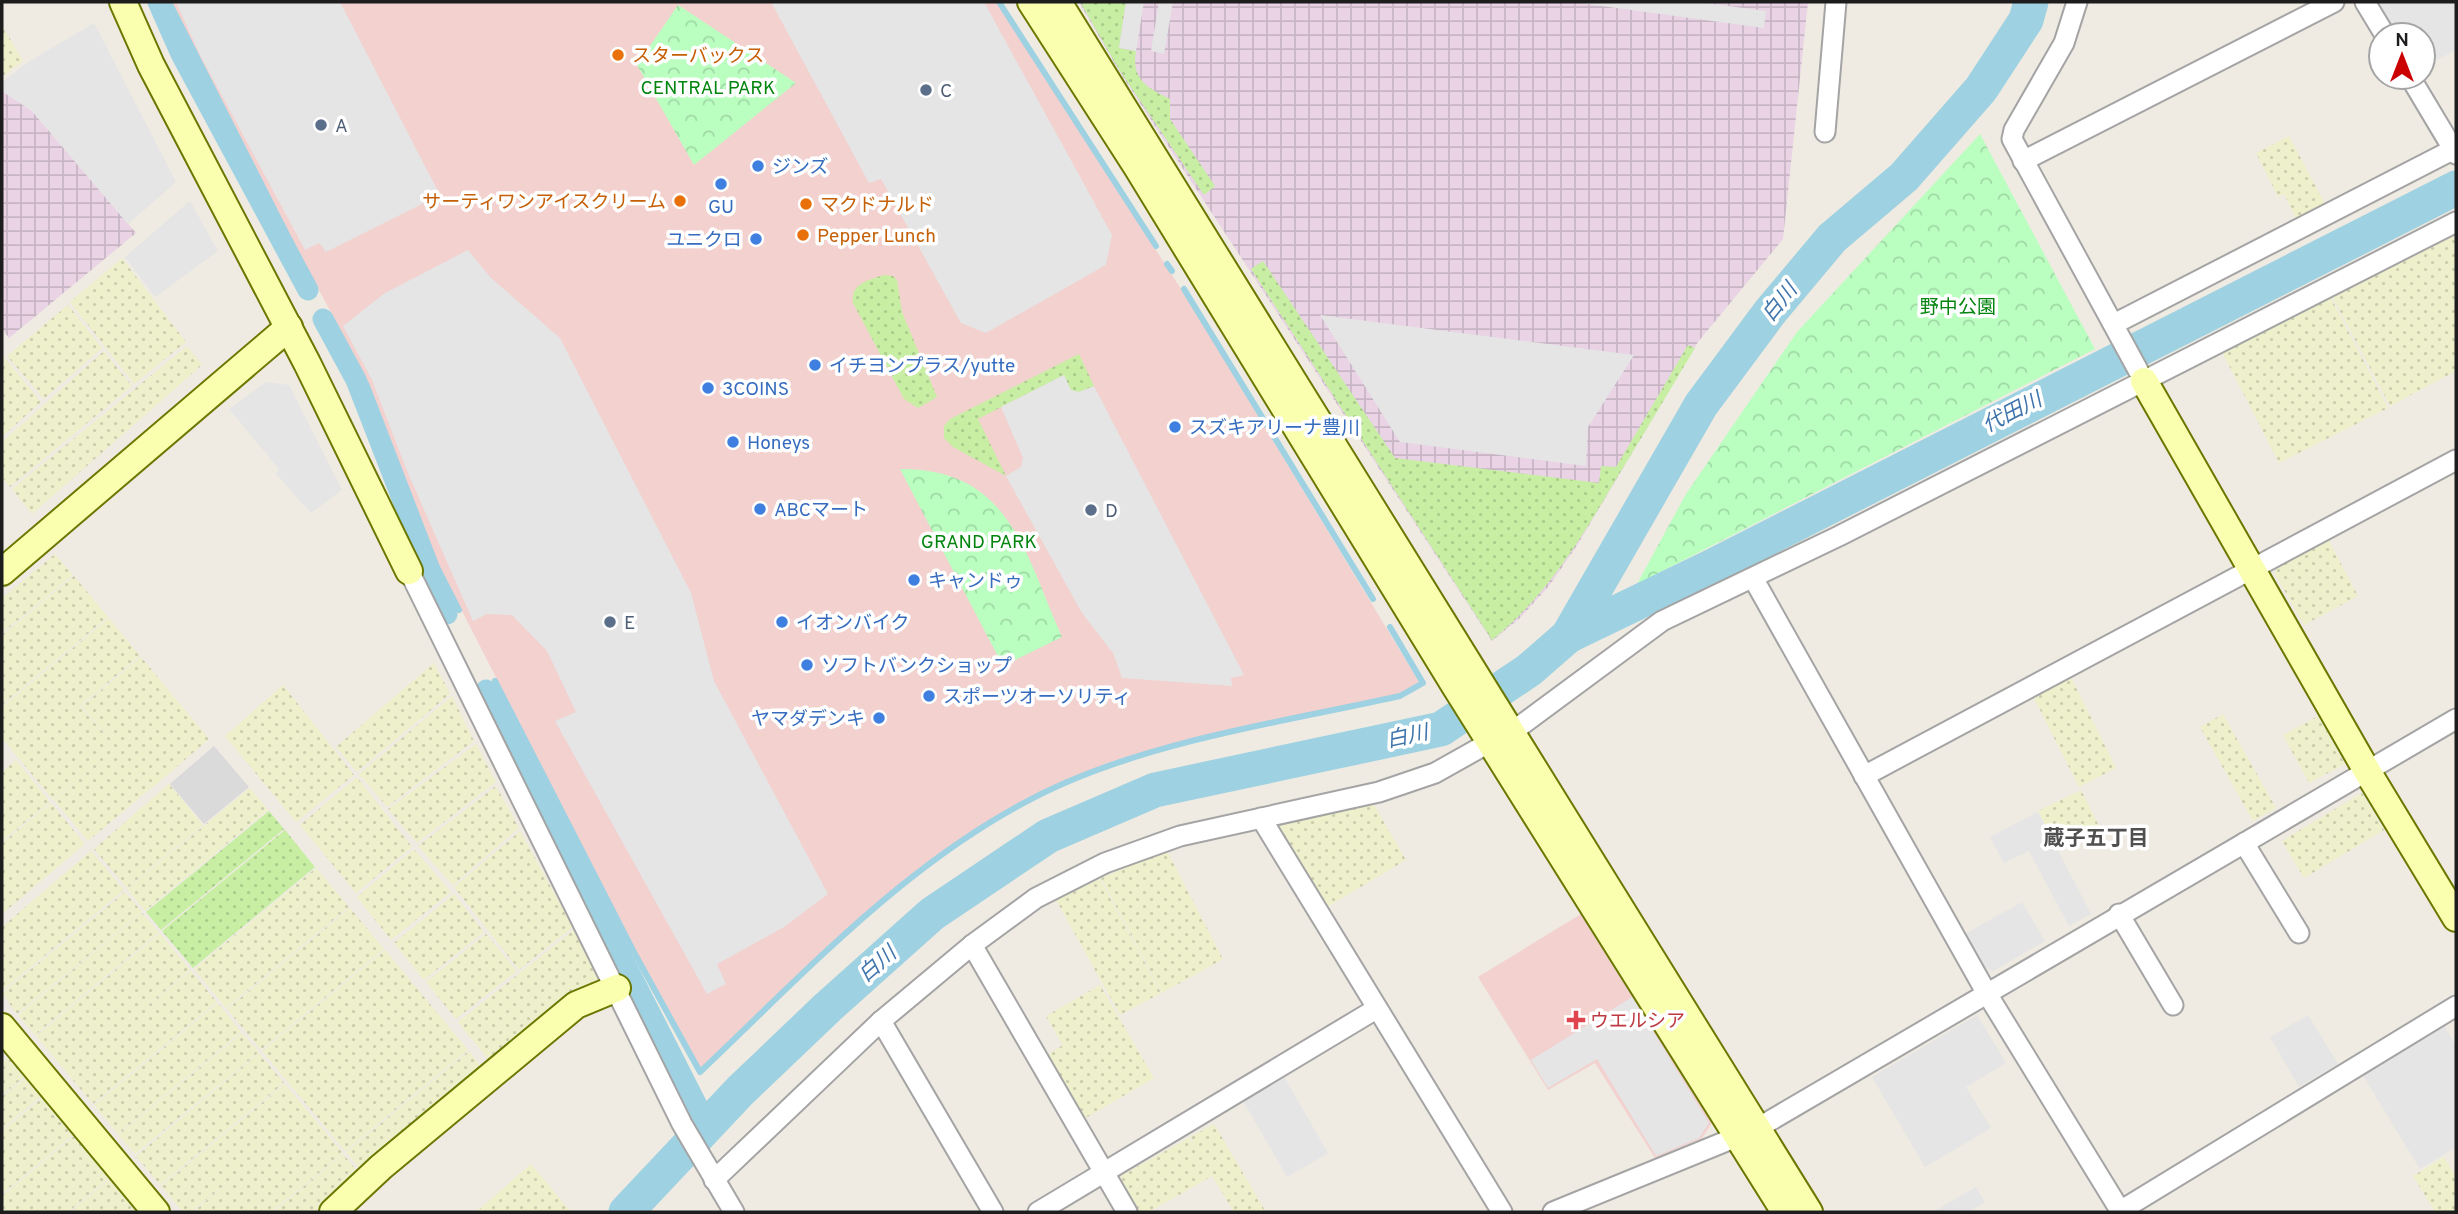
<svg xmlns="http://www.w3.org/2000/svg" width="2458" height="1214" font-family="Overpass,'Noto Sans JP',sans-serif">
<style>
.residential{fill:#dbdada}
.commercial{fill:#f2d1cf}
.industrial{fill:url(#industrial-grid)}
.farmland{fill:url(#farmland-dots)}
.grass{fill:url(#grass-dots)}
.park{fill:url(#park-crowns)}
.parking{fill:#e5e5e5}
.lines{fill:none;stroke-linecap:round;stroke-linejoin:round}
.stream{stroke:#9ed1e1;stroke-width:6}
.canal{stroke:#9ed1e1;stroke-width:21}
.river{stroke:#9ed1e1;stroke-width:35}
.street-casing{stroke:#a4a4a4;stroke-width:23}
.secondary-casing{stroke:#6a7800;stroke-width:30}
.street{stroke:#fff;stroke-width:19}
.secondary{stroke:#faffb0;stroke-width:26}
.food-dot{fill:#e8710a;stroke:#fff;stroke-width:2.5}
.service-dot{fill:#5c6f8a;stroke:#fff;stroke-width:2.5}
.shop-dot{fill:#3f7fe0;stroke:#fff;stroke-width:2.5}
.health-dot{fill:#e0444e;stroke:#fff;stroke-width:2.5}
.labels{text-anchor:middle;stroke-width:7;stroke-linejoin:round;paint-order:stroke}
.food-label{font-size:19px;fill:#c56008;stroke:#fff;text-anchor:start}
.park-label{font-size:19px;fill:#02840e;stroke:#fff}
.service-label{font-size:19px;fill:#4e5e75;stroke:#fff;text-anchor:start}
.shop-label{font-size:19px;fill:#366cbe;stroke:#fff;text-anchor:start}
.health-label{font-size:19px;fill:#be3a42;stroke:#fff;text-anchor:start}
.water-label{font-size:21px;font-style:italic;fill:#4075ac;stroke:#fff}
.neighbourhood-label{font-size:21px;font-weight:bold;fill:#505050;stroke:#fff}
</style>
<defs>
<pattern id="industrial-grid" width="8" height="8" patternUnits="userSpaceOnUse" patternTransform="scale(1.75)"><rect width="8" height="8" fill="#e9d3e5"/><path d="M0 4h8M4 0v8" fill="none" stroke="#c7b5c4"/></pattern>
<pattern id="farmland-dots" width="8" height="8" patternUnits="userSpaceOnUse" patternTransform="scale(1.75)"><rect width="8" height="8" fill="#edf0cb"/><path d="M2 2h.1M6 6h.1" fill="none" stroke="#cbcdae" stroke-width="1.8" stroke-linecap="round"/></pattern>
<pattern id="grass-dots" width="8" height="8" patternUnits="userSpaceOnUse" patternTransform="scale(1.75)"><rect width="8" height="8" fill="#c7eea3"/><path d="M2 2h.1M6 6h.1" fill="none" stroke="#aacc8c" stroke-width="1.8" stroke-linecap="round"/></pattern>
<pattern id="park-crowns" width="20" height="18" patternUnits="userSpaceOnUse" patternTransform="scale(1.75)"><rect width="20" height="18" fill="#bafec0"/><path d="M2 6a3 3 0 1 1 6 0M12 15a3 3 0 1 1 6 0" fill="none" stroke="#9fd9a5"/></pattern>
</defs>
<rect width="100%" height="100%" fill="#efebe2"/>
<path class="residential" d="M 214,746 L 249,787 L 204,824 L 170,784 Z"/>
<g class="commercial">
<path d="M 171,2 L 996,2 L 1190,303 L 1419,682 L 1399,694 L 1233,730 L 1139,755 L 1067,780 L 1009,810 L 944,851 L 843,934 L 701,1069 L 638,955 L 438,564 L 369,385 L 188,41 Z"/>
<path d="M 1581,914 L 1712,1123 L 1702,1138 L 1655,1158 L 1595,1063 L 1548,1090 L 1478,977 Z"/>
</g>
<g class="industrial">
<path d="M 1079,2 L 1808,2 L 1783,239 L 1698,342 L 1578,544 L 1549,586 L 1520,618 L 1492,641 L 1119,71 Z"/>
<path d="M 2,91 L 32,111 L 136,233 L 9,338 L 2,329 Z"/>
</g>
<g class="farmland">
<path d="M 2,25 L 23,61 L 2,77 Z"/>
<path d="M 2289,136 L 2325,204 L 2296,219 L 2284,194 L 2278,197 L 2256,153 Z"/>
<path d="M 2456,231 L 2456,371 L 2390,406 L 2332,296 Z"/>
<path d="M 122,258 L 186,342 L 134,384 L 70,302 Z"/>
<path d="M 2329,294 L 2388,408 L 2279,463 L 2221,350 Z"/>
<path d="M 68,305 L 102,348 L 44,399 L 7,356 Z"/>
<path d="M 187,346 L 202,365 L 32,514 L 12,489 Z"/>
<path d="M 104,351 L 132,386 L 10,487 L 2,477 L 2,442 Z"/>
<path d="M 5,358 L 41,402 L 2,437 L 2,361 Z"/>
<path d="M 2328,539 L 2358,596 L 2304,625 L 2275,574 L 2277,567 Z"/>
<path d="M 55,554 L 73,575 L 2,633 L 2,598 Z"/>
<path d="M 74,576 L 108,617 L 2,705 L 2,635 Z"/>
<path d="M 109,618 L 140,656 L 80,706 L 112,743 L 82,706 L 141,657 L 209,739 L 151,789 L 119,752 L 150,789 L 88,841 L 54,800 L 117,748 L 53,800 L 2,738 L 2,707 Z"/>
<path d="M 434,663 L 450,694 L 357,772 L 336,747 Z"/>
<path d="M 2071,677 L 2116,768 L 2079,787 L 2033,696 Z"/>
<path d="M 283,685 L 354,775 L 296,822 L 225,736 Z"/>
<path d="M 452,696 L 474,741 L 387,807 L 359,774 Z"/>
<path d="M 2223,714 L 2276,808 L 2253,821 L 2200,727 Z"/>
<path d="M 2318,716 L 2345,764 L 2309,783 L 2283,735 Z"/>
<path d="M 476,744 L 496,782 L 417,843 L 388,809 Z"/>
<path d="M 16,760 L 50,802 L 2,841 L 2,772 Z"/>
<path d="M 357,777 L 412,847 L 356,893 L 300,825 Z"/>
<path d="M 169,784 L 203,825 L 127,888 L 94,849 Z"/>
<path d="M 496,786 L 519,828 L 453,885 L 418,846 Z"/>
<path d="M 250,788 L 268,810 L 145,911 L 127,889 Z"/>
<path d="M 2081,790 L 2100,828 L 2058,849 L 2038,811 Z"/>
<path d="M 2362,793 L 2384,830 L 2304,878 L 2282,841 Z"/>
<path d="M 51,803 L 85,844 L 2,914 L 2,843 Z"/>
<path d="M 1373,803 L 1406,860 L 1327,907 L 1278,826 L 1304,817 Z"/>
<path d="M 520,831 L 573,927 L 519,970 L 454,887 Z"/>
<path d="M 414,849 L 451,892 L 391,940 L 357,897 Z"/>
<path d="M 91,851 L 124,890 L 2,991 L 2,927 Z"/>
<path d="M 1167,851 L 1223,959 L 1162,993 L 1101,878 Z"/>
<path d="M 316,868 L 349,907 L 226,1008 L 194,969 Z"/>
<path d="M 1100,879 L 1161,993 L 1120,1015 L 1056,900 Z"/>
<path d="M 125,892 L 142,912 L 17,1014 L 2,993 Z"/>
<path d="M 454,894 L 484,932 L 424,980 L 394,943 Z"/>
<path d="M 350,908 L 384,949 L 261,1050 L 227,1009 Z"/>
<path d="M 142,913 L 159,932 L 35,1035 L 18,1015 Z"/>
<path d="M 575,929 L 599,978 L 492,1064 L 458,1022 Z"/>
<path d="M 160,933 L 190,970 L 134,1017 L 191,971 L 217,1002 L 93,1104 L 36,1036 Z"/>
<path d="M 486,934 L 517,971 L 456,1019 L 426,982 Z"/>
<path d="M 385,950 L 468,1050 L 345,1151 L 262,1051 Z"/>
<path d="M 1100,985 L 1154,1078 L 1084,1119 L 1047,1055 L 1063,1045 L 1046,1016 Z"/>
<path d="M 218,1003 L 241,1032 L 118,1134 L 94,1105 Z"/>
<path d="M 242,1033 L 259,1052 L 135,1154 L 118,1135 Z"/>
<path d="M 469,1051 L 488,1075 L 366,1176 L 346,1152 Z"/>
<path d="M 13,1053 L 29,1073 L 2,1095 L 2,1062 Z"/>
<path d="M 259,1053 L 284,1083 L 160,1185 L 136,1156 Z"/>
<path d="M 30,1074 L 46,1092 L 2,1129 L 2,1097 Z"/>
<path d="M 285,1084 L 343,1153 L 271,1212 L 193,1212 L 248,1166 L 191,1212 L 183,1212 L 161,1186 Z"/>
<path d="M 47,1094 L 78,1131 L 2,1194 L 2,1131 Z"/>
<path d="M 1214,1124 L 1266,1212 L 1234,1212 L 1212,1176 L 1149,1212 L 1137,1212 L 1118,1182 L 1122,1175 L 1189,1138 L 1198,1151 L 1190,1137 Z"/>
<path d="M 79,1132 L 114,1174 L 68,1212 L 2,1212 L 2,1196 Z"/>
<path d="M 343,1154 L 363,1178 L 321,1212 L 273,1212 Z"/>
<path d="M 2444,1157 L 2456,1177 L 2456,1212 L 2435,1212 L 2413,1176 Z"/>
<path d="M 531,1164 L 571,1212 L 476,1212 Z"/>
<path d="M 115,1175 L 146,1212 L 70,1212 Z"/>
</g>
<g class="grass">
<path d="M 1080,2 L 1126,2 L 1119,48 L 1136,51 C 1131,80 1148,88 1170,99 L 1170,119 L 1215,186 L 1204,195 L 1120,71 Z"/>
<path d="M 1263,261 L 1395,458 L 1599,483 L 1601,466 L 1616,467 L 1688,345 L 1695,348 C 1669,391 1644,434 1618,476 C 1582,537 1548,595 1492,640 L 1251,269 Z"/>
<path d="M 884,275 L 893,276 L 897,280 L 902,312 L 937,397 L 918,408 L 904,399 L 853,303 C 850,283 869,280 884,275 Z"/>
<path d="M 1079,354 L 1094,386 L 1079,392 L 1070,390 L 1064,375 L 978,419 L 1006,476 L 953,447 L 944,438 L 944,426 L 950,419 Z"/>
<path d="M 269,811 L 284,829 L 161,930 L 146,912 Z"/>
<path d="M 285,830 L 315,867 L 193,968 L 162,931 Z"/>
</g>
<g class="park">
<path d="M 678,5 L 796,83 L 694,165 L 637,65 Z"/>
<path d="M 1980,134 L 2095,349 L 1637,584 L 1686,494 L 1797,332 Z"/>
<path d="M 900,469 C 1010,468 1025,554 1062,637 L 1003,666 Z"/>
</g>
<g class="parking">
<path d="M 176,2 L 340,2 L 440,195 L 326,252 L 319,243 L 305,250 L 200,55 Z"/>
<path d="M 771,2 L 984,2 L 1112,235 L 1106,265 L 986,333 L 961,323 L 881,179 L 869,183 Z"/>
<path d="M 1126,2 L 1144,2 L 1136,51 L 1119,48 Z"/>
<path d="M 1159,2 L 1173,2 L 1164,54 L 1151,51 Z"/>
<path d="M 1572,2 L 1698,2 L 1766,11 L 1764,28 Z"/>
<path d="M 2378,2 L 2456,2 L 2456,50 L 2423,67 L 2423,35 L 2398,35 Z"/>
<path d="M 94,23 L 176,182 L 128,224 L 32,111 L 2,91 L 2,82 L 30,61 Z"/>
<path d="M 190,201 L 218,251 L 155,297 L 125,257 Z"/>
<path d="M 468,250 L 491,278 L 560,338 L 691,593 L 714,681 L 828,894 L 784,927 L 717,964 L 726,984 L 707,994 L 555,721 L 576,712 L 547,651 L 512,615 L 487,614 L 473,621 L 407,471 L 372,380 L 343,326 L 385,293 Z"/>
<path d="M 1320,315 L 1634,355 L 1588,427 L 1586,466 L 1400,442 Z"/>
<path d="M 1064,375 L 1071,390 L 1079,392 L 1094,386 L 1244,675 L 1231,678 L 1232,686 L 1122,678 L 1113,653 L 1082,613 L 1006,476 L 1021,467 L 1023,458 L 1001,407 Z"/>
<path d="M 266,382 L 289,385 L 342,490 L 311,513 L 276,474 L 279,469 L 229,409 Z"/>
<path d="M 2038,812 L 2091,914 L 2069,926 L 2029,851 L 2004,863 L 1990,837 Z"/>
<path d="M 2022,902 L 2045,941 L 1993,971 L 1983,967 L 1965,934 Z"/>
<path d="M 1632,997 L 1709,1123 L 1699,1138 L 1656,1156 L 1597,1059 L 1548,1088 L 1531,1060 Z"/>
<path d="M 1977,1015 L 2006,1063 L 1966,1087 L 1991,1128 L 1925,1167 L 1872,1077 Z"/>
<path d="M 2308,1015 L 2338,1064 L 2299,1087 L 2270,1037 Z"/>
<path d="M 2444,1025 L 2456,1046 L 2456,1147 L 2420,1169 L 2362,1074 Z"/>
<path d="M 1283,1075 L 1328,1153 L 1287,1177 L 1242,1099 Z"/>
<path d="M 1976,1187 L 1985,1202 L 1968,1212 L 1933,1212 Z"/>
</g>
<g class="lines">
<g class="stream">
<path d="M 169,2 L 313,286"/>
<path d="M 999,2 L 1156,246"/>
<path d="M 1167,264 L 1172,271"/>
<path d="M 1184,289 L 1373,599"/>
<path d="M 328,314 L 367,386 L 436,565 L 459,610"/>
<path d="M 495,681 L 636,956 L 700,1072 C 812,966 923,844 1067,782 C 1169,738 1292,720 1400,696 L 1423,683 L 1390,627"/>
</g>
<g class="canal">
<path d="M 158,2 L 181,54 L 308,290"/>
<path d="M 323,319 L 356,380 L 447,614"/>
<path d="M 486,690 L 707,1125"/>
</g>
<g class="river">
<path d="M 1568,636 L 1713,566 L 2456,188"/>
<path d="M 626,1212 L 740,1091 L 828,1007 L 932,914 L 1048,836 L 1155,790 L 1441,729 L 1529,670 L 1568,636 L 1701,405 L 1770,312 L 1832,238 L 1904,177 L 1981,89 L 2026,20 L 2031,2"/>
</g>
<g class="street-casing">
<g id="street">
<path d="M 2077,2 L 2064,43 L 2014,130 L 2012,139 L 2144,381"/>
<path d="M 2365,2 L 2385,35"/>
<path d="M 2410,77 L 2456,154"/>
<path d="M 1825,132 L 1836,2"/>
<path d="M 2023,161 L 2334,2"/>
<path d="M 2114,324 L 2456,148"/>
<path d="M 409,571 L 682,1124 L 734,1212"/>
<path d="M 1753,578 L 1986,992 L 2121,1212"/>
<path d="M 1512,732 L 1662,621 L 1839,536 L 2456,222"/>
<path d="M 1864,776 L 2456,460"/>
<path d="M 1261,818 L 1502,1212"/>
<path d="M 2244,843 L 2299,933"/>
<path d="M 2119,914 L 2173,1005"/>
<path d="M 972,945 L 1127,1212"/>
<path d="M 881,1021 L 993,1212"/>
<path d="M 714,1180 L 881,1021 L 972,945 L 1036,898 L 1105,863 L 1180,836 L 1379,792 L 1435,773 L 1492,741"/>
<path d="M 2120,1211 L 2456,1006"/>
<path d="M 1038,1212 L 1376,1009"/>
<path d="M 1553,1212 L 1756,1129 L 2456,719"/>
</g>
</g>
<g class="secondary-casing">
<g id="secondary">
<path d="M 123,2 L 151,65 L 307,363 L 409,571"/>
<path d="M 1031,2 L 1137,167 L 1455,686 L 1785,1212"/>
<path d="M 1058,2 L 1809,1212"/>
<path d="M 2144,381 L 2367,771 L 2456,918"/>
<path d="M 2,572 L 289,327"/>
<path d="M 2,1027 L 156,1212"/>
<path d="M 333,1212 L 381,1167 L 576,1005 L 617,988"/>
</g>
</g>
<use href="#street" class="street"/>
<use href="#secondary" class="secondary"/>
</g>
<g class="food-dot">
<circle cx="618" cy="55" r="7"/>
<circle cx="680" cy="201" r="7"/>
<circle cx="806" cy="204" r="7"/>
<circle cx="803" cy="235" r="7"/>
</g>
<g class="service-dot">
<circle cx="926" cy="90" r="7"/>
<circle cx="321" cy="125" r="7"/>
<circle cx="1091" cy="510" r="7"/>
<circle cx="610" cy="622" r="7"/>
</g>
<g class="shop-dot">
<circle cx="758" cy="166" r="7"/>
<circle cx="721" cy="184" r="7"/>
<circle cx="756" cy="239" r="7"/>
<circle cx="815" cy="365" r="7"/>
<circle cx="708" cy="388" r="7"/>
<circle cx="1175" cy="427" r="7"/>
<circle cx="733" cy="442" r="7"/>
<circle cx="760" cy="509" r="7"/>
<circle cx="914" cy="580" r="7"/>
<circle cx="782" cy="622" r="7"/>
<circle cx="807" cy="665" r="7"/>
<circle cx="929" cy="696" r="7"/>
<circle cx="879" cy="718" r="7"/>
</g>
<path class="health-dot" d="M1572.5 1009.5h7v7h7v7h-7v7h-7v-7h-7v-7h7z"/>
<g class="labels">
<g class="food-label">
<text x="632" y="62">スターバックス</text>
<text x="666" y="208" text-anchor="end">サーティワンアイスクリーム</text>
<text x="820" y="211">マクドナルド</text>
<text x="817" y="242">Pepper Lunch</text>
</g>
<g class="park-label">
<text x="708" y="94">CENTRAL PARK</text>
<text x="1958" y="313">野中公園</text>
<text x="979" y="548">GRAND PARK</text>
</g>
<g class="service-label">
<text x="940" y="97">C</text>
<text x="335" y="132">A</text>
<text x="1105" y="517">D</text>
<text x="624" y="629">E</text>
</g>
<g class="shop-label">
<text x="772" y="173">ジンズ</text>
<text x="721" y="213" text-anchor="middle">GU</text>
<text x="742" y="246" text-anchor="end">ユニクロ</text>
<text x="829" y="372">イチヨンプラス/yutte</text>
<text x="722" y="395">3COINS</text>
<text x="1189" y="434">スズキアリーナ豊川</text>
<text x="747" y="449">Honeys</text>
<text x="774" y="516">ABCマート</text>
<text x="928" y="587">キャンドゥ</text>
<text x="796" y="629">イオンバイク</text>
<text x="821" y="672">ソフトバンクショップ</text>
<text x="943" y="703">スポーツオーソリティ</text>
<text x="865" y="725" text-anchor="end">ヤマダデンキ</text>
</g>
<g class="health-label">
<text x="1590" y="1027">ウエルシア</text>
</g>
<g class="water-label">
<text transform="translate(1779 302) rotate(-51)" y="7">白川</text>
<text transform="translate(2012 412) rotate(-27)" y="7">代田川</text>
<text transform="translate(1407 736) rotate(-12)" y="7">白川</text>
<text transform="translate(877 964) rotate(-41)" y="7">白川</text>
</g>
<g class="neighbourhood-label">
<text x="2096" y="845">蔵子五丁目</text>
</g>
</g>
<rect width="2458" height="1214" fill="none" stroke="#1d1d1d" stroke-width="7"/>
<g transform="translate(2402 56)"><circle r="33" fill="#ffffff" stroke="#a5a5a5" stroke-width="2"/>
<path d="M0-5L12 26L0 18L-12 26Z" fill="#ca0100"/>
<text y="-10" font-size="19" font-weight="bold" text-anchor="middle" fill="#1d1d1d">N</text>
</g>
</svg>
